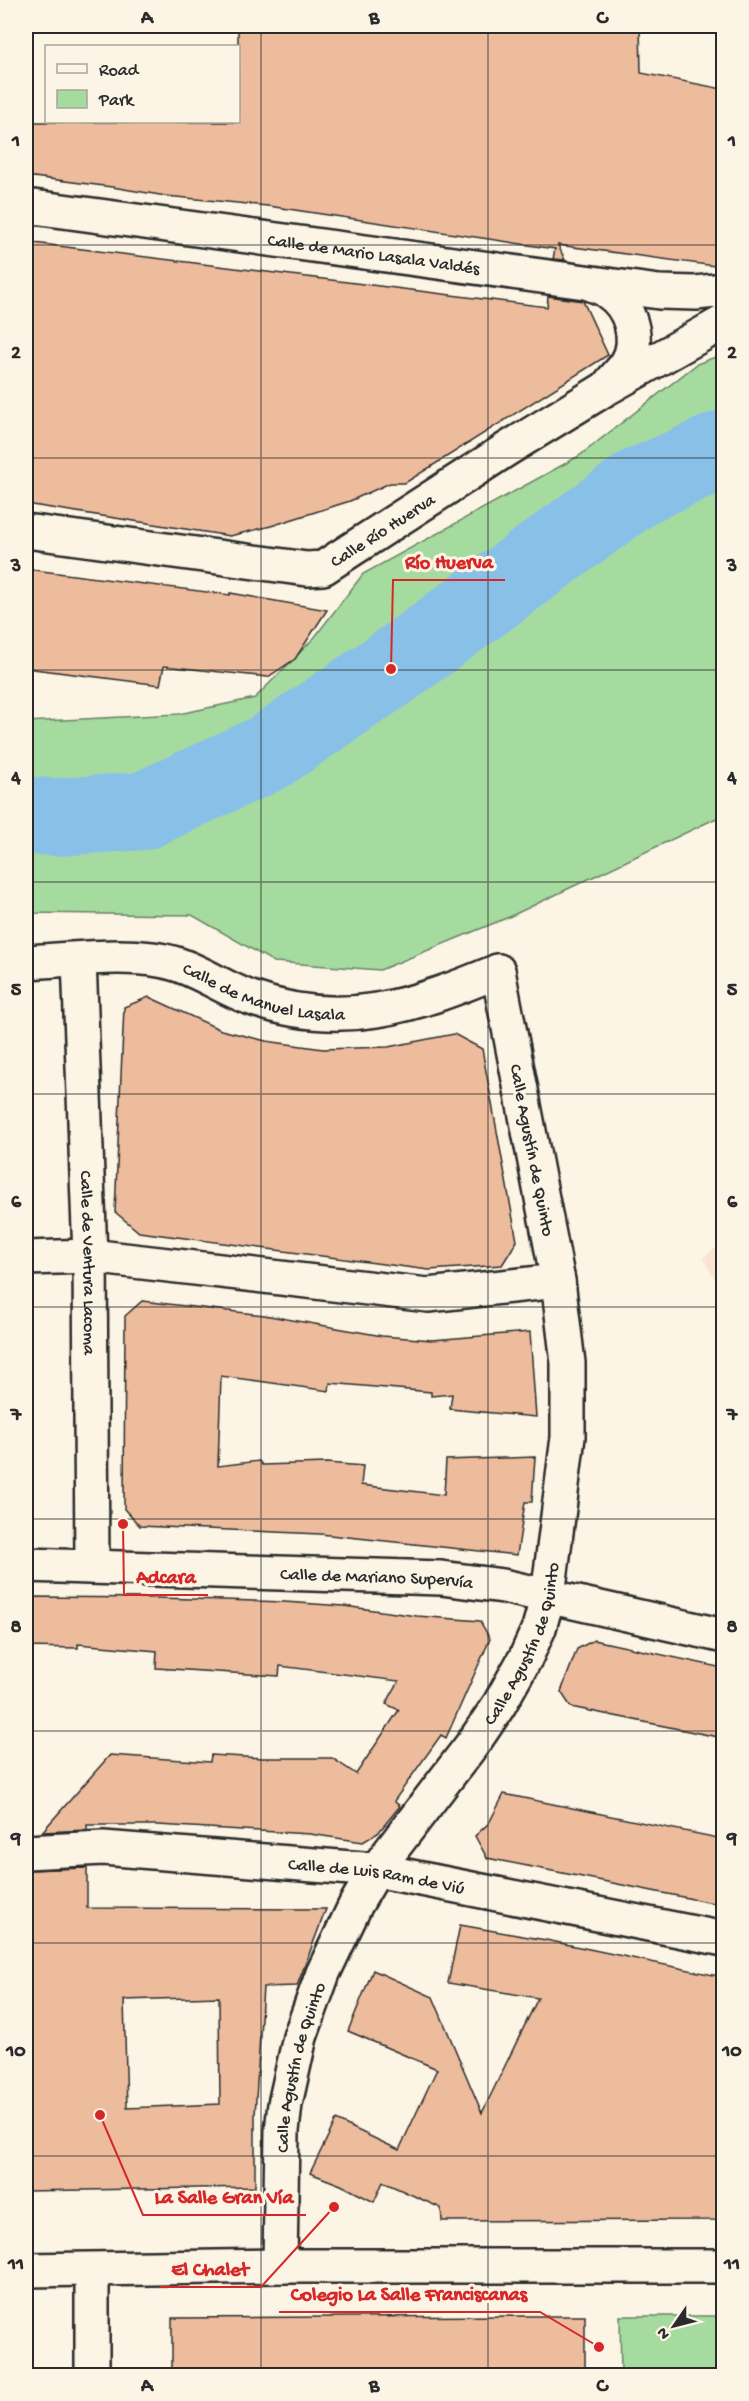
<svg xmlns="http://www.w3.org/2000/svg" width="749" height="2401" font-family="'Gochi Hand',sans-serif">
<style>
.built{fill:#f8e4cf}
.green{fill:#a6db9f;stroke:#688365;stroke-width:1.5}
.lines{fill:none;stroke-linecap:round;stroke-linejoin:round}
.river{stroke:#89c0e7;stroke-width:78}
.building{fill:#edbc9d;stroke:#2b2b2b;stroke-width:1.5;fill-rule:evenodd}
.minor-casing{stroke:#2b2b2b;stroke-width:38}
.tertiary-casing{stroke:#2b2b2b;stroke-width:38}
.minor{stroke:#fcf5e5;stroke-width:33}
.tertiary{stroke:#fcf5e5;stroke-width:33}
.grid{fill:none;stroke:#2b2b2b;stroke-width:1.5;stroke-opacity:0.55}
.labels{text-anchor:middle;stroke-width:6;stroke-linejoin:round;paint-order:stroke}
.street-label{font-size:18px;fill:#2b2b2b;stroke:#fcf5e5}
.leader{fill:none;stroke:#d62828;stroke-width:2}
.callout-dot{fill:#d62828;stroke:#fcf5e5;stroke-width:2}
.callout-label{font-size:20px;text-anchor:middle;font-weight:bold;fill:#d62828;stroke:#fcf5e5;stroke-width:6;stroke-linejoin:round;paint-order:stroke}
.neatline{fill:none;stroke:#2b2b2b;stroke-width:2}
.grid-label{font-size:20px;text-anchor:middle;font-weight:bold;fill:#2b2b2b}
</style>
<rect width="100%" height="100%" fill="#fcf5e5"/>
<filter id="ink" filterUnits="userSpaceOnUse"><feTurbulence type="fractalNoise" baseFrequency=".0167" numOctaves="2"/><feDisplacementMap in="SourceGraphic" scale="12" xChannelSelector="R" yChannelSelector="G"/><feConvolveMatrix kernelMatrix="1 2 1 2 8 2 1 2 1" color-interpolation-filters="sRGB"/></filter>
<g filter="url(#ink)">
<path class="built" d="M 723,1242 L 723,1279 L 714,1278 L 703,1258 Z"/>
<g class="green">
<path d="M 723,354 L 723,815 L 509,917 L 380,970 L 274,962 L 192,915 L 26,913 L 26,722 L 179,714 L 255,698 L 314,638 L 363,574 L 579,456 L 697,364 Z"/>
<path d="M 620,2316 L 723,2316 L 723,2375 L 621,2375 Z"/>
</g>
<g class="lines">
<path class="river" d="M 26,816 L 59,817 L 143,811 L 268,753 L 391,669 L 640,486 L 724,449"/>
</g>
<g class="building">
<path d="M 238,26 L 640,26 L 641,73 L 723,89 L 723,256 L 717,257 L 715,266 L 558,245 L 565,260 L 553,259 L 555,249 L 268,206 L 166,196 L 112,187 L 26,176 L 26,122 L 238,122 Z"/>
<path d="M 26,242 L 547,307 L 548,296 L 583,301 L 608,355 L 405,483 L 390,483 L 350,501 L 271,526 L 230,536 L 26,504 Z"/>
<path d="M 26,569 L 230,595 L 230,593 L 327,610 L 295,659 L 268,677 L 164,666 L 160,685 L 26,668 Z"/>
<path d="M 149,997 L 221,1030 L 266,1041 L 323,1049 L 388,1047 L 454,1034 L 482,1049 L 517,1241 L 502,1265 L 429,1270 L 139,1232 L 115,1212 L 124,1007 Z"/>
<path d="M 142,1301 L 264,1315 L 382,1336 L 432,1340 L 530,1332 L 536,1417 L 450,1409 L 452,1394 L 431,1396 L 431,1392 L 330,1383 L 329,1391 L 221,1376 L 218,1466 L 259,1461 L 262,1465 L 327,1463 L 363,1466 L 361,1485 L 444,1495 L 446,1460 L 535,1457 L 532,1502 L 525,1502 L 517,1555 L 320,1534 L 140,1526 L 124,1509 L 125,1316 Z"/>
<path d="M 26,1597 L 159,1598 L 284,1602 L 344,1606 L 417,1616 L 480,1621 L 490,1639 L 446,1738 L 441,1735 L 394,1801 L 400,1806 L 378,1833 L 363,1842 L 310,1834 L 158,1825 L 87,1825 L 87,1830 L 42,1832 L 110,1755 L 210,1762 L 211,1755 L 262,1758 L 332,1758 L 356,1774 L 399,1710 L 386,1704 L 399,1681 L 280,1666 L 279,1676 L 156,1668 L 157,1651 L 78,1644 L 78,1648 L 26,1647 Z"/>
<path d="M 594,1640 L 723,1668 L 723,1738 L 571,1707 L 561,1692 L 577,1649 Z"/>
<path d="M 504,1794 L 723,1839 L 723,1905 L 487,1858 L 475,1836 L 489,1823 Z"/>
<path d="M 87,1868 L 87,1908 L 326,1909 L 297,1986 L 263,1987 L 255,2115 L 255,2187 L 26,2191 L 26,1870 ZM 219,1997 L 220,2104 L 127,2108 L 124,2000 Z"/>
<path d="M 460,1925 L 546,1940 L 723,1977 L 723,2220 L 442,2221 L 441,2208 L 383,2182 L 374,2202 L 341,2185 L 310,2173 L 336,2120 L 399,2150 L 437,2069 L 348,2031 L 373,1970 L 433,1997 L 482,2113 L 538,1998 L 448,1983 Z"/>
<path d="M 529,2316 L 585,2316 L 585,2376 L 172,2376 L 172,2318 Z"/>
</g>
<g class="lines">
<g class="minor-casing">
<g id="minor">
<path id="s1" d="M 26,206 L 659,292 L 696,293 L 724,290"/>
<path d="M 591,284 C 596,286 603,288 608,292 C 630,306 641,340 627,363 C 622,371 614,378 609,385"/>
<path id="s2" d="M 26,531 L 307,569 L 323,568 L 507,449 L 605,389 L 724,322"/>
<path id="s3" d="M 79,959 L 90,1256 L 92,1567"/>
<path d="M 26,1258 L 90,1256 L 428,1295 L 558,1281"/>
<path id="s4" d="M 26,1565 L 441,1578 L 503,1586 L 724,1636"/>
<path id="s5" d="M 26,1852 L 103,1848 L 376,1870 L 724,1939"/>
<path id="s6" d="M 280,2266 L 282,2131 L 285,2104 L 300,2037 L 323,1973 L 356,1904 L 376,1870 L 474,1742 L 499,1705 L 526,1657 L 539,1628 L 548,1596 L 568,1437 L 568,1363 L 558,1281 L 498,971"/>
<path d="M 26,2270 L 280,2266 L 724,2266"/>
<path d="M 92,2270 L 92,2376"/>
</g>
</g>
<g class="tertiary-casing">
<g id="tertiary">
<path id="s7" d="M 26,962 C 70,960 134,951 176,964 C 202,972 225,989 251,998 C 342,1031 414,1006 498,971"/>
</g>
</g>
<use href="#minor" class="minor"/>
<use href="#tertiary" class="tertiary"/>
</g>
</g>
<path class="grid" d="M 261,26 L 261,2376M 488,26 L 488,2376M 26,245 L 724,245M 26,458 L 724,458M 26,670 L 724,670M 26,882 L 724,882M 26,1094 L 724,1094M 26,1307 L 724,1307M 26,1519 L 724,1519M 26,1731 L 724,1731M 26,1943 L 724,1943M 26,2156 L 724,2156"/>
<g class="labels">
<g class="street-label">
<text dy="6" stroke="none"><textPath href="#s1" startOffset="351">Calle de Mario Lasala Valdés</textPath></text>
<text dy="6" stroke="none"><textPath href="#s2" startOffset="370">Calle Río Huerva</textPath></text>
<text dy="6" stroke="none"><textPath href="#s7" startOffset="244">Calle de Manuel Lasala</textPath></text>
<text transform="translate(533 1150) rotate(79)" y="6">Calle Agustín de Quinto</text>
<text dy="6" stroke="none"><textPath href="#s3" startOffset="304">Calle de Ventura Lacoma</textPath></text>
<text dy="6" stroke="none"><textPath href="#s4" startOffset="351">Calle de Mariano Supervía</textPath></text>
<text dy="6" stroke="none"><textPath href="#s6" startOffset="687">Calle Agustín de Quinto</textPath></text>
<text dy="6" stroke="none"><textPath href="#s5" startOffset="352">Calle de Luis Ram de Viú</textPath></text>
<text dy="6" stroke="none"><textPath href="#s6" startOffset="201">Calle Agustín de Quinto</textPath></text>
</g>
</g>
<path class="leader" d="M391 669L393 580H505M123 1524L124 1595H208M100 2115L143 2215H306M334 2207L261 2287H160M599 2347L540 2312H279"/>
<g class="callout-dot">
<circle cx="391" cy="669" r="6"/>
<circle cx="123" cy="1524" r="6"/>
<circle cx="100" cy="2115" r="6"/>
<circle cx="334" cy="2207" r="6"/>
<circle cx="599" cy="2347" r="6"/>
</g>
<g class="callout-label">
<text x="449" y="568">Río Huerva</text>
<text x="166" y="1583">Adcara</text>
<text x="224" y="2203">La Salle Gran Vía</text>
<text x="210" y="2275">El Chalet</text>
<text x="409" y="2300">Colegio La Salle Franciscanas</text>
</g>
<rect width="749" height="2401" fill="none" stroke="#fcf5e5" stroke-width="66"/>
<rect x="45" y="45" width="195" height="78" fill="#fcf5e5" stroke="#a8a49b" stroke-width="1.5"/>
<rect x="57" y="64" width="30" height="9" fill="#fcf5e5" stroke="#a8a49b" stroke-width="1.5"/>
<text x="99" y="75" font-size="18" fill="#2b2b2b">Road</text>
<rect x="57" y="90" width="30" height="18" fill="#a6db9f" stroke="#a8a49b" stroke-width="1.5"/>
<text x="99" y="105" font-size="18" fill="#2b2b2b">Park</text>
<g transform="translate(674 2326) rotate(235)" stroke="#fcf5e5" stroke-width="4.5" paint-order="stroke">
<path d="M0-4.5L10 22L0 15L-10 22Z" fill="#2b2b2b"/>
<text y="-9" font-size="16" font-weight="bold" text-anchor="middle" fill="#2b2b2b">N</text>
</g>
<rect x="33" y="33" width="683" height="2335" class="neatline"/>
<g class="grid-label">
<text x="147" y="23">A</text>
<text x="374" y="23">B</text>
<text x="602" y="23">C</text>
<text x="16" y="146">1</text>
<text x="732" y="146">1</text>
<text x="16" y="358">2</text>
<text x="732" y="358">2</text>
<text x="16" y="571">3</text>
<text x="732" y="571">3</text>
<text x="16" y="783">4</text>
<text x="732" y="783">4</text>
<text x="16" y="995">5</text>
<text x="732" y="995">5</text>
<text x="16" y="1207">6</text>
<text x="732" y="1207">6</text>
<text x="16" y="1420">7</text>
<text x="732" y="1420">7</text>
<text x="16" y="1632">8</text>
<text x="732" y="1632">8</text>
<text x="16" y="1844">9</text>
<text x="732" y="1844">9</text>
<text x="16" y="2056">10</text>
<text x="732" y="2056">10</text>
<text x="16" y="2269">11</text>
<text x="732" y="2269">11</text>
<text x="147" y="2391">A</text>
<text x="374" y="2391">B</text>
<text x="602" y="2391">C</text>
</g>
</svg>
